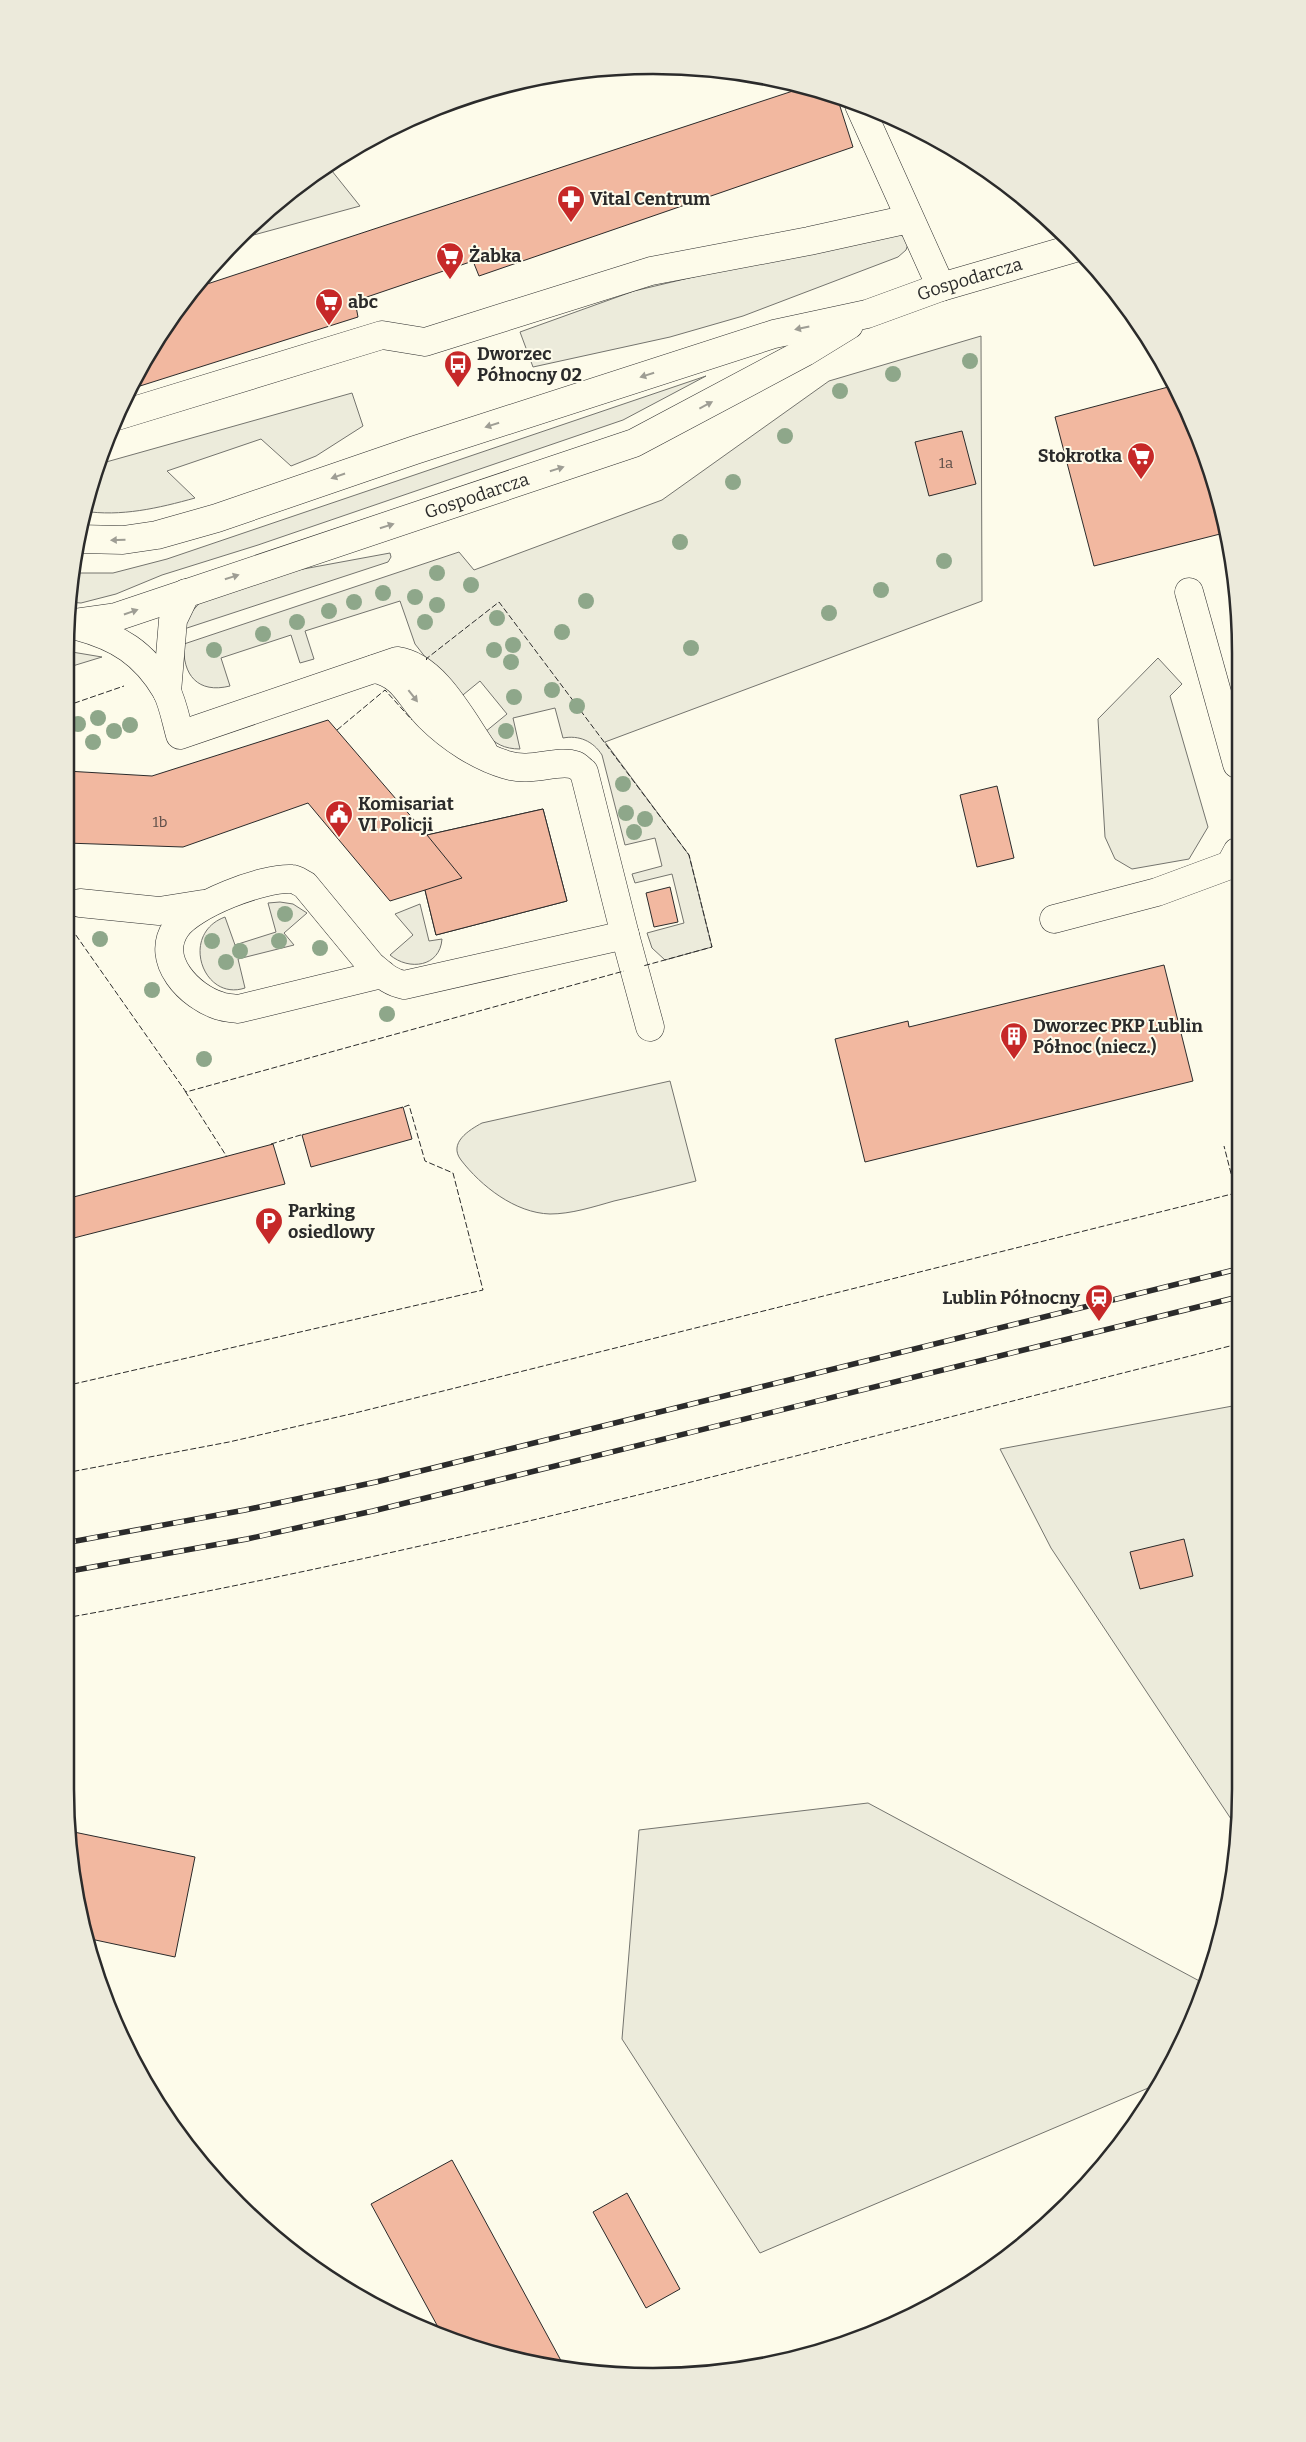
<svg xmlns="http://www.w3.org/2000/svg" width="1306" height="2442" font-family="Bitter,serif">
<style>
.green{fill:#ecebdb;stroke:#74746e}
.building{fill:#f2b8a0;stroke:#2b2b2b}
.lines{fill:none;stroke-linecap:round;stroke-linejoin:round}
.minor-casing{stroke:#2b2b2b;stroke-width:29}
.minor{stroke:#fdfbea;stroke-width:28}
.rail-casing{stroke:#2b2b2b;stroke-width:5.5}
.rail{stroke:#fdfbea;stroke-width:4;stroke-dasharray:11;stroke-linecap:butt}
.fence{stroke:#2b2b2b;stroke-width:1;stroke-dasharray:6 2.5;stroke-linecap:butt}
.tree{fill:#8ea78a}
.oneway{fill:#9e9d94}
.labels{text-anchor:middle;stroke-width:4;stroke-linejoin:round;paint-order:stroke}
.number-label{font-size:15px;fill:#5d4e48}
.poi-label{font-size:18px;font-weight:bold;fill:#2b2b2b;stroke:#fdfbea;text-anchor:start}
.street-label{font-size:18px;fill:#2b2b2b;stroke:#fdfbea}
.rim{fill:none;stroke:#2b2b2b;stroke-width:2.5}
</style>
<rect width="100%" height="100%" fill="#fdfbea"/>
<g class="green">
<path d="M 328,166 L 360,206 L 239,239 L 266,211 Z"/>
<path d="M 900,234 L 909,241 L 906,250 L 898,257 L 743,316 L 670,337 L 533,367 L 520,332 L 634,291 L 828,245 Z"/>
<path d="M 981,336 L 982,601 L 605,742 L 689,855 L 712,947 L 665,960 L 652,948 L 647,933 L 684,923 L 672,874 L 635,883 L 632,874 L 662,866 L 655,838 L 625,845 L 602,755 C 593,741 579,735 563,738 L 555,708 L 513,718 L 520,749 C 505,749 494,744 485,732 L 507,714 L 480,681 L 458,699 L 415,644 L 400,601 L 305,631 L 314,659 L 300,663 L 291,635 L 221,658 L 230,686 C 198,694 182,675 184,644 L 459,552 L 474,570 L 662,500 L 829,381 Z"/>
<path d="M 706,376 L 623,420 L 258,545 L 162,575 L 116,594 L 81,603 L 68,602 L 73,573 L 113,573 L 167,559 Z"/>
<path d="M 352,393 L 363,426 L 316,456 L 291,466 L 261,439 L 167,471 L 195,498 C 159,508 121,517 83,511 L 99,464 Z"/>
<path d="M 390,553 L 391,557 L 388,562 L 184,629 L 188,616 L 204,598 L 287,572 Z"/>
<path d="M 66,651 L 102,657 L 66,668 Z"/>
<path d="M 1158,658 L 1182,684 L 1170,696 L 1208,827 L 1189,859 L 1132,869 L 1115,859 L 1105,837 L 1098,719 Z"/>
<path d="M 280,902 L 293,904 L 307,913 L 284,933 L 294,945 L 238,959 L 245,988 C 203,1002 179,934 225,917 L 235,945 L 276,932 L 268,903 Z"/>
<path d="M 420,904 L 429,941 L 442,939 C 440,967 409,971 390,955 L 413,935 L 395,914 Z"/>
<path d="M 670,1081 L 696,1181 C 668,1188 641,1195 614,1201 C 593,1207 571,1214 550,1214 C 515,1213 481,1186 461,1160 C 448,1143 469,1130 482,1123 Z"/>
<path d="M 1238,1405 L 1240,1827 L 1239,1831 L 1051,1548 L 1000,1449 Z"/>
<path d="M 868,1803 L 1205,1984 L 1180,2049 L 1160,2083 L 760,2253 L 622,2039 L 639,1830 Z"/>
</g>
<g class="building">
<path d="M 808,86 L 837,97 L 853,147 L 479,276 L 473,261 L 355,301 L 358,317 L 140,386 L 136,376 L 192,289 Z"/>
<path d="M 136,376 L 140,386 L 130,387 Z"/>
<path d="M 1172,386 L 1196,428 L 1224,533 L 1094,566 L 1055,417 Z"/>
<path d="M 962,431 L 976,484 L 929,496 L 915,442 Z"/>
<path d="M 328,720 L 427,835 L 543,809 L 567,901 L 436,935 L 425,890 L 390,901 L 308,803 L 183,847 L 66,843 L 66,771 L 152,776 Z"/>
<path d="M 997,786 L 1014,858 L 977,867 L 960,795 Z"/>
<path d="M 543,809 L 567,901 L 436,935 L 425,890 L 462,878 L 427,835 Z"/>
<path d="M 670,887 L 678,922 L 654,927 L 646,893 Z"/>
<path d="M 1164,965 L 1193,1081 L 865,1162 L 835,1039 L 908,1021 L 909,1027 Z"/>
<path d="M 403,1107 L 412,1139 L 311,1167 L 302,1135 Z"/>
<path d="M 273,1144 L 285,1184 L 66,1240 L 66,1199 Z"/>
<path d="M 1184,1539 L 1193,1576 L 1140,1589 L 1130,1552 Z"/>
<path d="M 69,1831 L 195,1857 L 175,1957 L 86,1938 L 76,1903 Z"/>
<path d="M 452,2160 L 565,2368 L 501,2357 L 444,2338 L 371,2204 Z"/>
<path d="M 627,2193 L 680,2289 L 646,2308 L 593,2212 Z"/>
</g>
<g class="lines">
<g class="minor-casing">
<g id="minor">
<path d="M 859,105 L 941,287"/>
<path d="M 117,416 L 382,335 L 425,342 L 651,271 L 809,241 L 909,219"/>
<path id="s1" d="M 79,539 L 123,540 L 157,535 L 217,518 L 415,450 L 774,334 L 867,314 L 941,287 L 1075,248"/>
<path d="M 1189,592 L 1237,764"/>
<path id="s2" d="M 66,624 L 116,617 L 634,443 L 805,352 L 849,325"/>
<path d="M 77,626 C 118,637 144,653 166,690 C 173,703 176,721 180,735 L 397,661 C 435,666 462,720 483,750"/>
<path d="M 374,669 C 404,674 410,699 429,717 C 450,738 479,757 507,765 C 531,773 557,759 575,765 C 578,766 581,770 584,772 L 625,935 L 404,985 C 389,982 382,974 371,965 L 305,885 C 301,883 296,879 292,879 C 264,877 191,905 176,928 C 154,960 190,997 220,1006 C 226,1008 232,1008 238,1009 L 382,974"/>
<path d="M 167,692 L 173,620 L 186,593"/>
<path d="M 80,903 L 159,911 L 203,904"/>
<path d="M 1054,919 L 1157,892 L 1230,865 L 1237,852"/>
<path d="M 625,935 L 650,1027"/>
</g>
</g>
<use href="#minor" class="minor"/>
<g class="rail-casing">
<g id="rail">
<path d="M 65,1543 L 245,1510 L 376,1482 L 1238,1269"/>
<path d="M 65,1572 L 247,1539 L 373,1511 L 1238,1297"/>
</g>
</g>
<use href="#rail" class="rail"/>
<g class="fence">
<path d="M 427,660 L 426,659 L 499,602 L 689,855 L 712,947 L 643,966"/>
<path d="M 66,706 L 124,686"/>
<path d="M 337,730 L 385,690 L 412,720"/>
<path d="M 66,921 L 186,1092 L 624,971"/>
<path d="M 185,1091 L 227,1157"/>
<path d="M 271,1144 L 304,1134"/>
<path d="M 65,1386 L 483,1290 L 453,1173 L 425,1161 L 409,1105 L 401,1108"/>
<path d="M 65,1473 L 229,1442 L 355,1413 L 1236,1193 L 1224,1146"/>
<path d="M 65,1618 C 459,1548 850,1441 1238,1344"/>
</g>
</g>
<g class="tree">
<circle cx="970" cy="361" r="8"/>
<circle cx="893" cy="374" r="8"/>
<circle cx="840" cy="391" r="8"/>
<circle cx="785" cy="436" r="8"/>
<circle cx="733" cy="482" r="8"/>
<circle cx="680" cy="542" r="8"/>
<circle cx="944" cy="561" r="8"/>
<circle cx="437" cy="573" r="8"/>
<circle cx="471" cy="585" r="8"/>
<circle cx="881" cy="590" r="8"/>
<circle cx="383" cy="593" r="8"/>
<circle cx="415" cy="597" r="8"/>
<circle cx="586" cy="601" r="8"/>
<circle cx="354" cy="602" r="8"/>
<circle cx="437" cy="605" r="8"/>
<circle cx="329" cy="611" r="8"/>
<circle cx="829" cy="613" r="8"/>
<circle cx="497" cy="618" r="8"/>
<circle cx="297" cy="622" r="8"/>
<circle cx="425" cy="622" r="8"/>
<circle cx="562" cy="632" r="8"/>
<circle cx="263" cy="634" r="8"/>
<circle cx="513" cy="645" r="8"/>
<circle cx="691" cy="648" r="8"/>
<circle cx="214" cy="650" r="8"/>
<circle cx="494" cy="650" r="8"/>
<circle cx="511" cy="662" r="8"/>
<circle cx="552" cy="690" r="8"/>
<circle cx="514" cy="697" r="8"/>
<circle cx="577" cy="706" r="8"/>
<circle cx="98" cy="718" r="8"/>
<circle cx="78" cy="724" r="8"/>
<circle cx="130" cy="725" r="8"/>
<circle cx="114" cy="731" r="8"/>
<circle cx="506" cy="731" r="8"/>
<circle cx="93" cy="742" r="8"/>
<circle cx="623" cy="784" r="8"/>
<circle cx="626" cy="813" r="8"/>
<circle cx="645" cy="819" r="8"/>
<circle cx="634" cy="832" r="8"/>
<circle cx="285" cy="914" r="8"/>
<circle cx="100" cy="939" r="8"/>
<circle cx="212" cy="941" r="8"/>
<circle cx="279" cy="941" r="8"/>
<circle cx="320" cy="948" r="8"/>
<circle cx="240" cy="951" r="8"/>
<circle cx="226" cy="962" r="8"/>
<circle cx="152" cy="990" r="8"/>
<circle cx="387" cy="1014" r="8"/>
<circle cx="204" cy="1059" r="8"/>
</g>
<defs><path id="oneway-solid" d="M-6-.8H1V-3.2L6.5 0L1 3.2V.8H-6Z" transform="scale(1.25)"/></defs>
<g class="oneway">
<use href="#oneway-solid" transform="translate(802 328) rotate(168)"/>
<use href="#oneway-solid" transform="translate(647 375) rotate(162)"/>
<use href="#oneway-solid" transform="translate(706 405) rotate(-28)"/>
<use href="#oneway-solid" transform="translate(492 425) rotate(162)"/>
<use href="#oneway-solid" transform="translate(557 469) rotate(-18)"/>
<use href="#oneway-solid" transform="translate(338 476) rotate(161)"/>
<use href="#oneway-solid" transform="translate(387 526) rotate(-18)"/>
<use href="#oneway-solid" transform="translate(118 540) rotate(178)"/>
<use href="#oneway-solid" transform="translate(232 577) rotate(-18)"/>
<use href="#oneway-solid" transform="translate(131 612) rotate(-19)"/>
<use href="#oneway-solid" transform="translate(413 696) rotate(52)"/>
</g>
<defs>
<g id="pharmacy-pin" transform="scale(1.4375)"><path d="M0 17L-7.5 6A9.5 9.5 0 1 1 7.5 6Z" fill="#c62828" stroke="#fdfbea"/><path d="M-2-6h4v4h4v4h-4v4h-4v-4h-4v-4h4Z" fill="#fff"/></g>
<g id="supermarket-pin" transform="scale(1.4375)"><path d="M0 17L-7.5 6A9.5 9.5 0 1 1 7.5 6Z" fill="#c62828" stroke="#fdfbea"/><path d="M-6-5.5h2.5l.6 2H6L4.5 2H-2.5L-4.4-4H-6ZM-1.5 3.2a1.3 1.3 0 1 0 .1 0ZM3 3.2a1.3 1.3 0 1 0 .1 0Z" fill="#fff"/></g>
<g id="bus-pin" transform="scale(1.4375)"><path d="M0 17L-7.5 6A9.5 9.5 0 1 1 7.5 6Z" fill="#c62828" stroke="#fdfbea"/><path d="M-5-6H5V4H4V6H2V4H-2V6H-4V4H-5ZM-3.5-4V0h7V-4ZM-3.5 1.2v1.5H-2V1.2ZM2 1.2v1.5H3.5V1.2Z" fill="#fff"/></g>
<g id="civic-pin" transform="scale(1.4375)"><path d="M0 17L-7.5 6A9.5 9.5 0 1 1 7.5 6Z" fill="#c62828" stroke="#fdfbea"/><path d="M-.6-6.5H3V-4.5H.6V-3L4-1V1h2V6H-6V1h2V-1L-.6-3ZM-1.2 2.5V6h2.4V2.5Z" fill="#fff"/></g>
<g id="building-pin" transform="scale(1.4375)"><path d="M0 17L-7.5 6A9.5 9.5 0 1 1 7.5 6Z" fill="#c62828" stroke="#fdfbea"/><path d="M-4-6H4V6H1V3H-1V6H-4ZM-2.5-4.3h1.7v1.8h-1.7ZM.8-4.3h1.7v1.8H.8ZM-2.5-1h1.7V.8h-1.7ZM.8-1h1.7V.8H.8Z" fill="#fff"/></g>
<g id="parking-pin" transform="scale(1.4375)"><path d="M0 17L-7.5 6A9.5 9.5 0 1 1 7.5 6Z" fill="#c62828" stroke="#fdfbea"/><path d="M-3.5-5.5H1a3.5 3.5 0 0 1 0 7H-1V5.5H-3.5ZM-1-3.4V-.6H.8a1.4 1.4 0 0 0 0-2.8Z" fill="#fff"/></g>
<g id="station-pin" transform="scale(1.4375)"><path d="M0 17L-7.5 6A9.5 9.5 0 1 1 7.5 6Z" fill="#c62828" stroke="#fdfbea"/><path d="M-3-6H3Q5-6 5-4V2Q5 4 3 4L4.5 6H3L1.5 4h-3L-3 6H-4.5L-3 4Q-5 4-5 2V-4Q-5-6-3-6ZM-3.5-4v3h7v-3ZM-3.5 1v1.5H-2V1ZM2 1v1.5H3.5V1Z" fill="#fff"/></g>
</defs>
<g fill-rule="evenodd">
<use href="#pharmacy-pin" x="571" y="199"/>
<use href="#supermarket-pin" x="450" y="256"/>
<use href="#supermarket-pin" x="329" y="302"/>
<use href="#bus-pin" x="458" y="364"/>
<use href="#supermarket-pin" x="1141" y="456"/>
<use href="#civic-pin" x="339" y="814"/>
<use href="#building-pin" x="1014" y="1036"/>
<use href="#parking-pin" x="269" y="1221"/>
<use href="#station-pin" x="1099" y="1298"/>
</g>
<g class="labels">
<g class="number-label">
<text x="946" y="468">1a</text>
<text x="160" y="827">1b</text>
</g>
<g class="poi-label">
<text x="590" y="205">Vital Centrum</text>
<text x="469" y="262">Żabka</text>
<text x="348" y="308">abc</text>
<text x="477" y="360">Dworzec<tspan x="477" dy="21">Północny 02</tspan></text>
<text x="1122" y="462" text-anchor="end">Stokrotka</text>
<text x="358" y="810">Komisariat<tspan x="358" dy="21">VI Policji</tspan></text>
<text x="1033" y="1032">Dworzec PKP Lublin<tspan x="1033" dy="21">Północ (niecz.)</tspan></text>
<text x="288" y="1217">Parking<tspan x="288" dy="21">osiedlowy</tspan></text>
<text x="1080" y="1304" text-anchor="end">Lublin Północny</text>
</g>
<g class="street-label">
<text dy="6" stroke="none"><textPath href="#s1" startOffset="931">Gospodarcza</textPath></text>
<text dy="6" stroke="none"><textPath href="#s2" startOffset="431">Gospodarcza</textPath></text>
</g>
</g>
<path d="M0 0H1306V2442H0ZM653 74H653A579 579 0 0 1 1232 653V1789A579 579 0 0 1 653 2368H653A579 579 0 0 1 74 1789V653A579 579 0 0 1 653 74Z" fill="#eceadb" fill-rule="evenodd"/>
<path class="rim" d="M653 74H653A579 579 0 0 1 1232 653V1789A579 579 0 0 1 653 2368H653A579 579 0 0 1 74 1789V653A579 579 0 0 1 653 74Z"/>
</svg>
